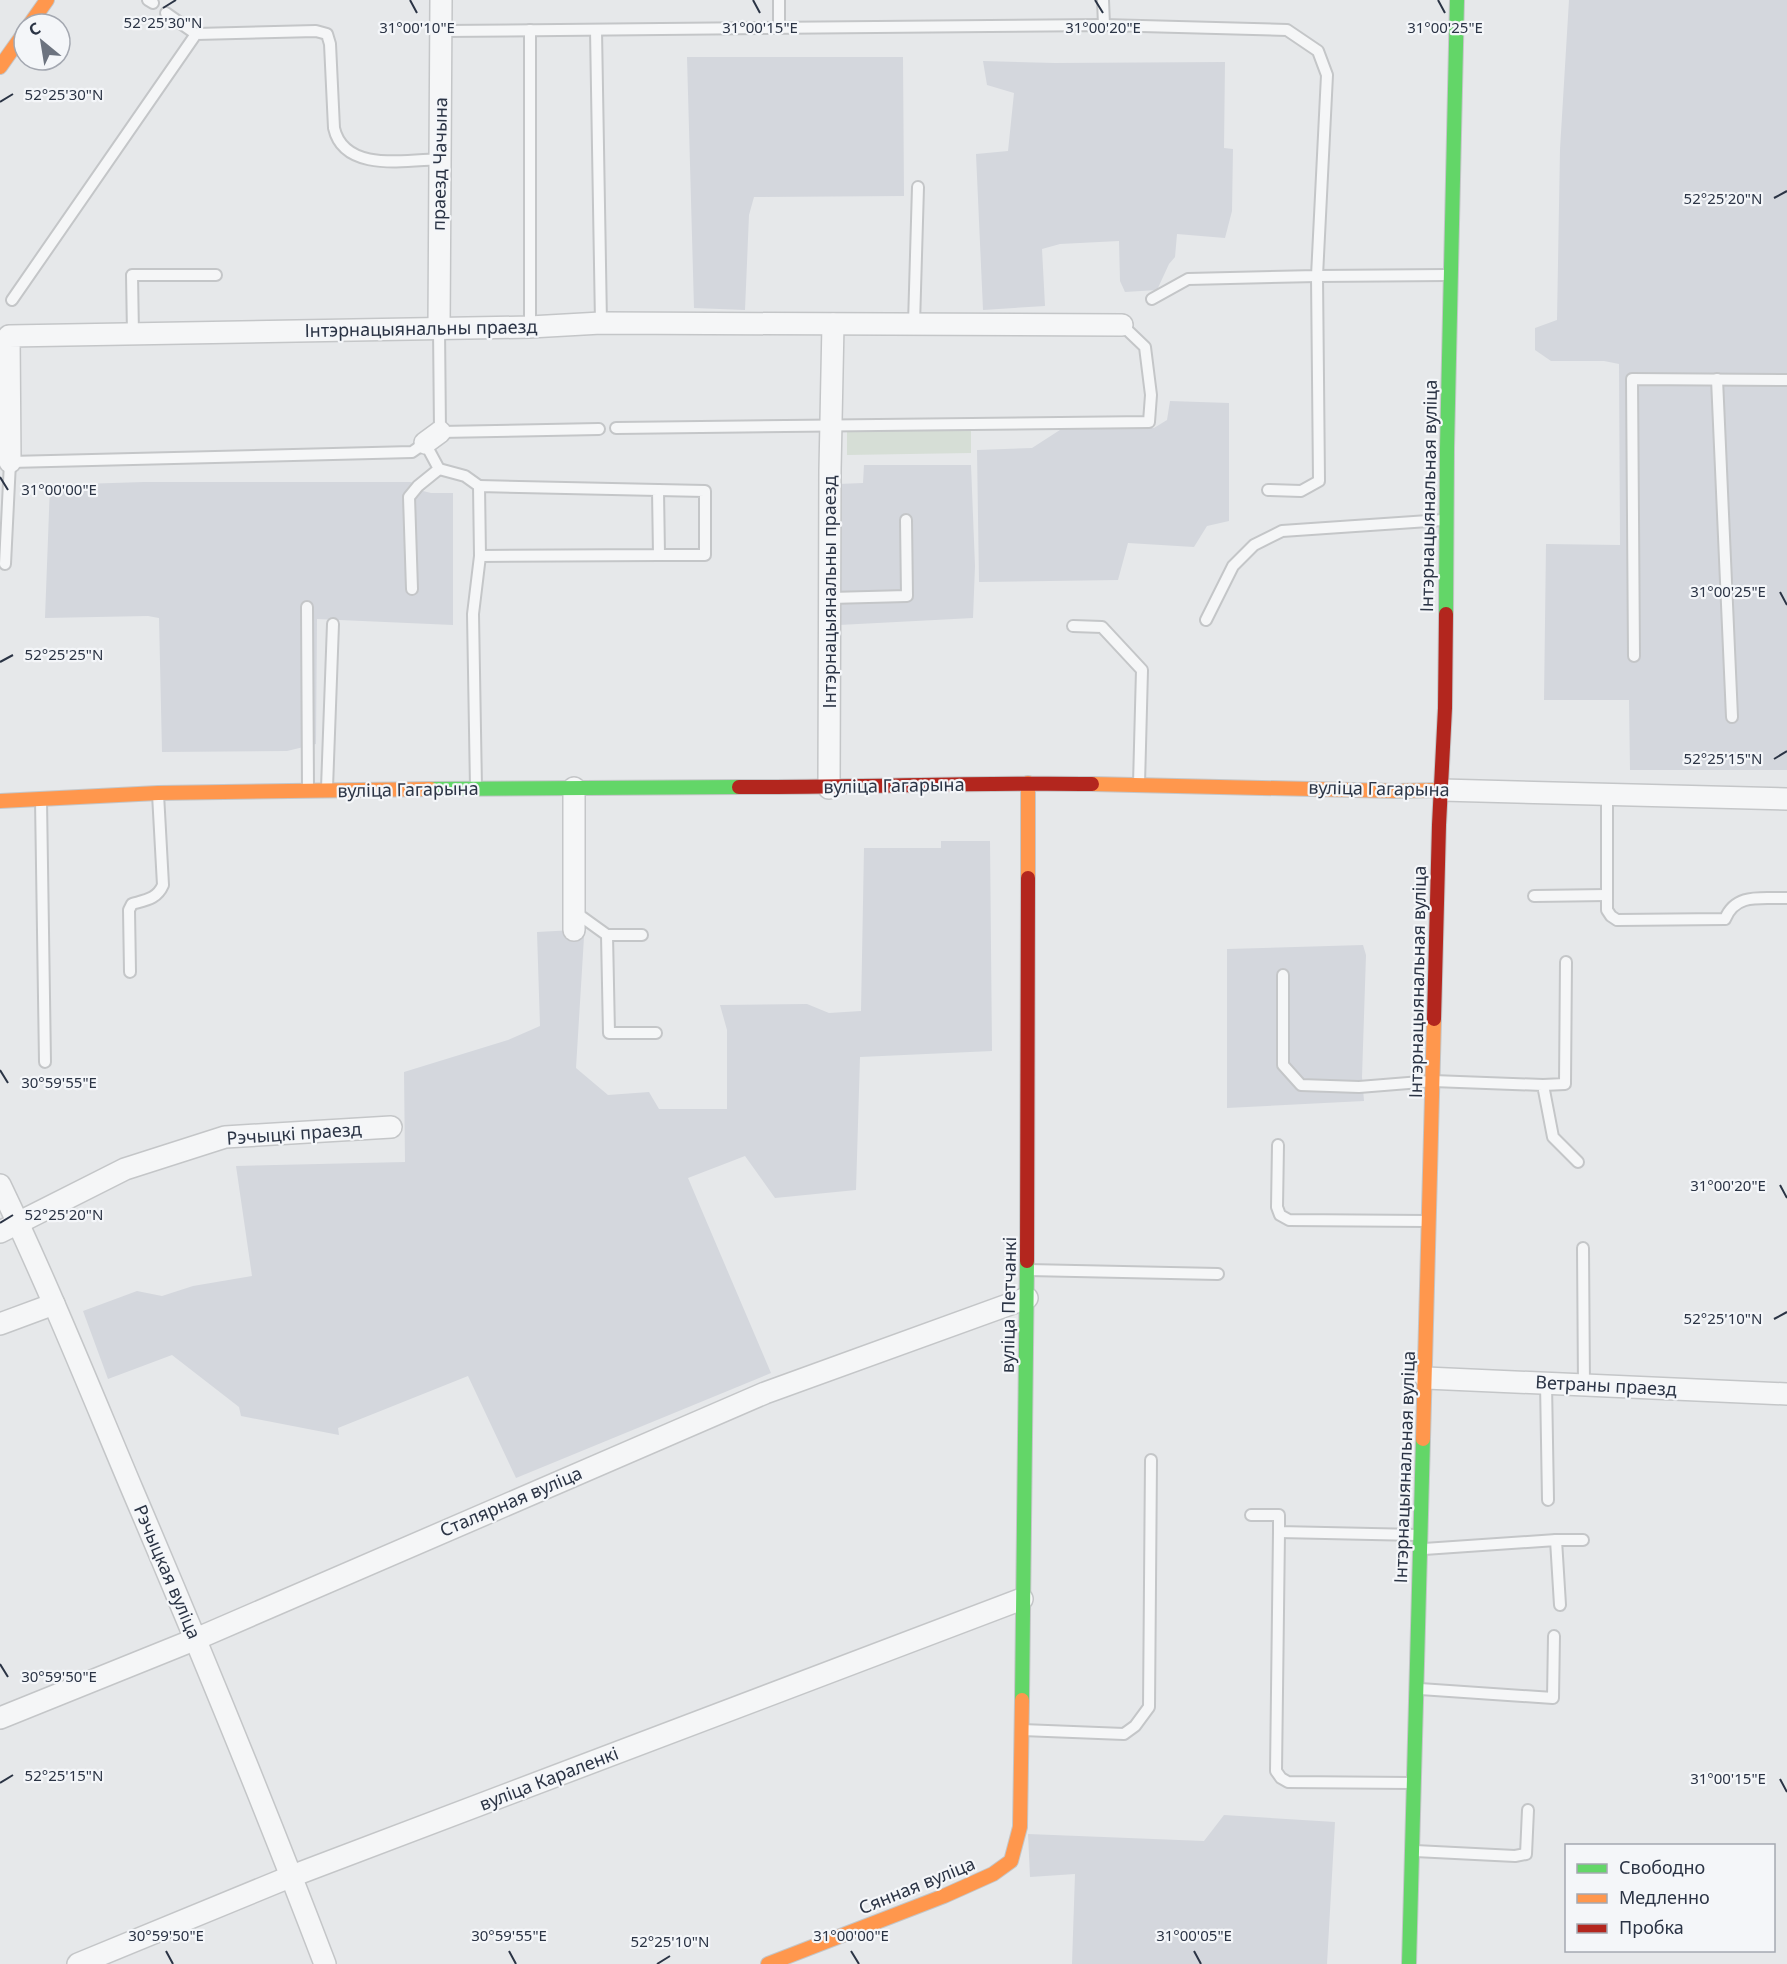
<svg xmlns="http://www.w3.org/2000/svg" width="1787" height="1964" font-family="'Noto Sans',sans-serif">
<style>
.built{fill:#d4d7dd}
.green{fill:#d6ded6}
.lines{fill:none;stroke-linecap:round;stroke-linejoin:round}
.lane-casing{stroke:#c4c6c8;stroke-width:14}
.street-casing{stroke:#c4c6c8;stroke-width:24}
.fast-casing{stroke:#c4c6c8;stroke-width:16}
.slow-casing{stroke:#c4c6c8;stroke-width:16}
.jam-casing{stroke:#c4c6c8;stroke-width:16}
.lane{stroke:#f5f6f7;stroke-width:10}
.street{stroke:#f5f6f7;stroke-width:21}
.fast{stroke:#63d668;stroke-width:14}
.slow{stroke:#ff974d;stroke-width:14}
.jam{stroke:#b3261e;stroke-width:14}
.ticks{fill:none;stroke:#2b3445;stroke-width:2}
.labels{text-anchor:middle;stroke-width:4.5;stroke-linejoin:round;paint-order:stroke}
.street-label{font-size:18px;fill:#2b3445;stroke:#f4f6f9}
.ticks-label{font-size:15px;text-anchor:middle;fill:#2b3445;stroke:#f4f6f9;stroke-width:4.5;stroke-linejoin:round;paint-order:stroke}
</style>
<rect width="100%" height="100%" fill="#e6e8ea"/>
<g class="built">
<path d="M 1569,0 L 1787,0 L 1787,770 L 1630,770 L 1629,700 L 1544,700 L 1546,544 L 1620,545 L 1619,364 L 1604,361 L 1551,361 L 1535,350 L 1535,328 L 1557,320 L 1560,149 Z"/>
<path d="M 687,57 L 903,57 L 904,196 L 754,197 L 749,215 L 745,310 L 694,308 Z"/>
<path d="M 983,61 L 1055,63 L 1225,62 L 1224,148 L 1233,149 L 1232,211 L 1225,238 L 1177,234 L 1175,257 L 1169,264 L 1157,290 L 1125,292 L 1120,281 L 1119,241 L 1060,244 L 1042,249 L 1045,306 L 983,310 L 976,154 L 1008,151 L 1014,93 L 987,85 Z"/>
<path d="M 1170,401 L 1229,403 L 1229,521 L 1207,526 L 1194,547 L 1128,543 L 1118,580 L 979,582 L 977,450 L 1032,448 L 1063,428 L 1154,428 L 1167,420 Z"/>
<path d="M 864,465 L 971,465 L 975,566 L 973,618 L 839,625 L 838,484 L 863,483 Z"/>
<path d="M 144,482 L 411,482 L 423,491 L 431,493 L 453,493 L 453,625 L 317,619 L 316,744 L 287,751 L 162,752 L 159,618 L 148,616 L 45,618 L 50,485 Z"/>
<path d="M 941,841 L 990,841 L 992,1051 L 860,1057 L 856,1190 L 775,1198 L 745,1156 L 688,1178 L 771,1373 L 516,1478 L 468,1376 L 338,1428 L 339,1435 L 241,1416 L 239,1407 L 172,1355 L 108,1379 L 83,1311 L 137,1291 L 162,1296 L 193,1286 L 252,1276 L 236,1166 L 405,1162 L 404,1072 L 508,1040 L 540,1026 L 537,932 L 574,930 L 584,937 L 576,1068 L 608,1095 L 649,1092 L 659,1109 L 727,1109 L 727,1030 L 720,1005 L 807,1004 L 829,1013 L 861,1011 L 864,848 L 941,848 Z"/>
<path d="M 1363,945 L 1366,955 L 1362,1077 L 1364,1101 L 1227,1108 L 1227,949 Z"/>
<path d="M 1224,1815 L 1335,1822 L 1327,1964 L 1072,1964 L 1075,1874 L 1030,1877 L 1028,1834 L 1204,1841 Z"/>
</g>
<path class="green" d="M 971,430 L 971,453 L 847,455 L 847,431 Z"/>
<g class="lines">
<g class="lane-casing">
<g id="lane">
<path d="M 148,0 L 153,3"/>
<path d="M 779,0 L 779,28"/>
<path d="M 1103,0 L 1104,25"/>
<path d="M 166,13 L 196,34"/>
<path d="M 530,30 L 530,327"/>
<path d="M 596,30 L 601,323"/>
<path d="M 442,31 L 1104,25 L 1287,30 L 1318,51 L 1327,75 L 1317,276 L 1188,279 L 1152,299"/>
<path d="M 12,300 L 196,34 L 316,31 L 327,34 L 330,44 L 334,128 C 344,173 407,160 441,159"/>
<path d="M 914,324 L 918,187"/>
<path d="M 439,328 L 440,432 L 599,429"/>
<path d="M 133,334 L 132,275 L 216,275"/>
<path d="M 1717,379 L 1732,717"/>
<path d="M 616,428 L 1149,422 L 1151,395 L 1145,347 L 1122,325"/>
<path d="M 439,469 L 465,476 L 479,486"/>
<path d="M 658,490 L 705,491 L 705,555 L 659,555"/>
<path d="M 1268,490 L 1301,491 L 1319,481 L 1317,276 L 1447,275"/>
<path d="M 5,564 L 10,462 L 412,452 L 425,443 L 439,469 L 418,486 L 409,497 L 412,589"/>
<path d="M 830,598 L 907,596 L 906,520"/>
<path d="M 307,607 L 308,789"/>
<path d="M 1206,620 L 1233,566 L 1254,545 L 1282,531 L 1443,520"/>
<path d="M 1073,626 L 1102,627 L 1142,670 L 1139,784"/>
<path d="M 1634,656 L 1632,379 L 1787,380"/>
<path d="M 327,788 L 333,624"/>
<path d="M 476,788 L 473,614 L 480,556 L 479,486 L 658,490 L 659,555 L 480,556"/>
<path d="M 1607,793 L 1607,910 L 1611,916 L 1617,920 L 1725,919 C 1736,892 1762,899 1787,898"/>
<path d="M 41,800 L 45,1062"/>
<path d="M 1534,896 L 1607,895"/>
<path d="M 575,912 L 607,935 L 642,935"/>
<path d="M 607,935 L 609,1033 L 656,1033"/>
<path d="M 130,972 L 129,910 L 132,904 C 146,900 157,899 163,885 L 158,794"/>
<path d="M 1283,975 L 1283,1065 L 1301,1085 L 1359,1087 L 1433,1081 L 1543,1085 L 1553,1137 L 1578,1162"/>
<path d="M 1543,1085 L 1565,1084 L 1566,962"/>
<path d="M 1278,1145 L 1277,1207 L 1280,1215 L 1289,1220 L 1426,1221"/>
<path d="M 1583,1248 L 1584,1385"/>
<path d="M 1028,1270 L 1218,1274"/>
<path d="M 1546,1383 L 1548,1500"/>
<path d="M 1251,1515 L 1279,1515 L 1279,1532 L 1418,1535"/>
<path d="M 1279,1532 L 1276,1771 L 1281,1778 L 1288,1782 L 1411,1783"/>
<path d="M 1556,1540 L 1583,1540"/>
<path d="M 1424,1549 L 1556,1540 L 1560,1605"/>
<path d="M 1420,1689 L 1553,1698 L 1554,1636"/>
<path d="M 1022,1730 L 1124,1734 L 1135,1726 L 1149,1707 L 1151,1460"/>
<path d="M 1415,1851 L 1515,1856 L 1526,1854 L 1528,1810"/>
</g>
</g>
<g class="street-casing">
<g id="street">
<path d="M 439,328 L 441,0"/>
<path d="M 425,443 L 440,432"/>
<path d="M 10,462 L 9,336 L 530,327 L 601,323 L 1122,325"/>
<path d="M 829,788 L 830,470 L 833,324"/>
<path d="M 1442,790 L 1787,799"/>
<path d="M 574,930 L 574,788"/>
<path d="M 0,1185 C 48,1285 89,1387 132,1489 C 199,1646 264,1804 325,1964"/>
<path d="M 0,1232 L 125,1169 L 225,1137 L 391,1127"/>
<path d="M 0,1324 L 54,1304"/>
<path d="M 1426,1378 L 1787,1394"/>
<path d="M 0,1718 L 196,1639 L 765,1393 L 1027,1298"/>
<path d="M 78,1964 L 292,1876 L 1022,1599"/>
</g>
</g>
<g class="fast-casing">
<g id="fast">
<path d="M 1446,614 L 1447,448 L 1457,0"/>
<path d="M 431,789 L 739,787"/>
<path d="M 1022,1700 L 1027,1261"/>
<path d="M 1409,1964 L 1423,1439"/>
</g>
</g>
<g class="slow-casing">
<g id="slow">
<path d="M 30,24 L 47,0"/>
<path d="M 0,67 L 24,33"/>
<path d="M 1092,784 L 1395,791 L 1442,790"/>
<path d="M 0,801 L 158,793 L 431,789"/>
<path d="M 1028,878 L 1028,783"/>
<path d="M 1423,1439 L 1434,1019"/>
<path d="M 768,1964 L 944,1896 L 993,1874 L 1011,1861 L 1020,1827 L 1022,1700"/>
</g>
</g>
<g class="jam-casing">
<g id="jam">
<path d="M 739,787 C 857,788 974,782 1092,784"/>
<path d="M 1434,1019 L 1439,825 L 1445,708 L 1446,614"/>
<path d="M 1027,1261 L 1028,878"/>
</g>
</g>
<use href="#lane" class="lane"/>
<use href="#street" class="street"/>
<use href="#fast" class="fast"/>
<use href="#slow" class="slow"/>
<use href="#jam" class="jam"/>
</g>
<path class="ticks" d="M 410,0 L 417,13M 753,0 L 760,13M 1095,0 L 1103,13M 1438,0 L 1445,13M 163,8 L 176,0M 0,102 L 13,94M 1774,198 L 1787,191M 0,477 L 8,490M 1780,592 L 1787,605M 0,662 L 13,655M 1774,759 L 1787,751M 0,1070 L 8,1083M 1780,1185 L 1787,1198M 0,1223 L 13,1215M 1774,1319 L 1787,1312M 0,1664 L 8,1677M 1780,1779 L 1787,1792M 0,1783 L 13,1775M 166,1951 L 173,1964M 509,1951 L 516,1964M 851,1951 L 859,1964M 1194,1951 L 1201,1964M 657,1964 L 670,1956"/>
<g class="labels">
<g class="street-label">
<text transform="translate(440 164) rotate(-89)" y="6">праезд Чачына</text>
<text transform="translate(421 329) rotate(-1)" y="6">Інтэрнацыянальны праезд</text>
<text transform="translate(1429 496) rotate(-89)" y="6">Інтэрнацыянальная вуліца</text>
<text transform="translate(830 592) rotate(-90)" y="6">Інтэрнацыянальны праезд</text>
<text transform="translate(894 786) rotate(-1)" y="6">вуліца Гагарына</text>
<text transform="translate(1379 789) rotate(1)" y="6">вуліца Гагарына</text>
<text transform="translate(408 790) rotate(-1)" y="6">вуліца Гагарына</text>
<text transform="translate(1418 982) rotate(-89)" y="6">Інтэрнацыянальная вуліца</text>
<text transform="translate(294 1134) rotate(-4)" y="6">Рэчыцкі праезд</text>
<text transform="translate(1009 1305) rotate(-89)" y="6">вуліца Петчанкі</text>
<text transform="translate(1606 1386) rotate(3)" y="6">Ветраны праезд</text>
<text transform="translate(1405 1467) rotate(-88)" y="6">Інтэрнацыянальная вуліца</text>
<text transform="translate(511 1502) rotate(-23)" y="6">Сталярная вуліца</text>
<text transform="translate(167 1572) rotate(67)" y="6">Рэчыцкая вуліца</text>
<text transform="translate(549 1779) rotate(-21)" y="6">вуліца Караленкі</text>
<text transform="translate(917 1886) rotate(-22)" y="6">Сянная вуліца</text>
</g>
</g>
<g class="ticks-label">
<text x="163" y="28">52°25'30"N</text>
<text x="760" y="33">31°00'15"E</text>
<text x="1445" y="33">31°00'25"E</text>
<text x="417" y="33">31°00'10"E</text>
<text x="1103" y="33">31°00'20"E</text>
<text x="64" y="100">52°25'30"N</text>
<text x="1723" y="204">52°25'20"N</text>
<text x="59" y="495">31°00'00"E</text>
<text x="1728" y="597">31°00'25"E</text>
<text x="64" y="660">52°25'25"N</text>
<text x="1723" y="764">52°25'15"N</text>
<text x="59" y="1088">30°59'55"E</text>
<text x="1728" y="1191">31°00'20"E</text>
<text x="64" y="1220">52°25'20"N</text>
<text x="1723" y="1324">52°25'10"N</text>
<text x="59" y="1682">30°59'50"E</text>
<text x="64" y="1781">52°25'15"N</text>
<text x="1728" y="1784">31°00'15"E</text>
<text x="166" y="1941">30°59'50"E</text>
<text x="509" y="1941">30°59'55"E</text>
<text x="851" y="1941">31°00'00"E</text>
<text x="1194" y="1941">31°00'05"E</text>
<text x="670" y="1947">52°25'10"N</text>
</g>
<rect x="1565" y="1844" width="210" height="108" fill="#f4f6f9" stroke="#a4a8b1" stroke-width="1.5"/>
<rect x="1577" y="1864" width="30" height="9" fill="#63d668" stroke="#a4a8b1" stroke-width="1.5"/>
<text x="1619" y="1874" font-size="18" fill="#2b3445">Свободно</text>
<rect x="1577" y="1894" width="30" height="9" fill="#ff974d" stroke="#a4a8b1" stroke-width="1.5"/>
<text x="1619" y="1904" font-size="18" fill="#2b3445">Медленно</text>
<rect x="1577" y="1924" width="30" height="9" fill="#b3261e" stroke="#a4a8b1" stroke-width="1.5"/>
<text x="1619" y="1934" font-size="18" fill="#2b3445">Пробка</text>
<g transform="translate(42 42) rotate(330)"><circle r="28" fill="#f4f6f9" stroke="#a4a8b1" stroke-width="1.5"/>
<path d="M0-4.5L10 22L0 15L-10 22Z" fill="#6c737f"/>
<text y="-9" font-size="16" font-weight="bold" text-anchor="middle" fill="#2b3445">С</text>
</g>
</svg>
